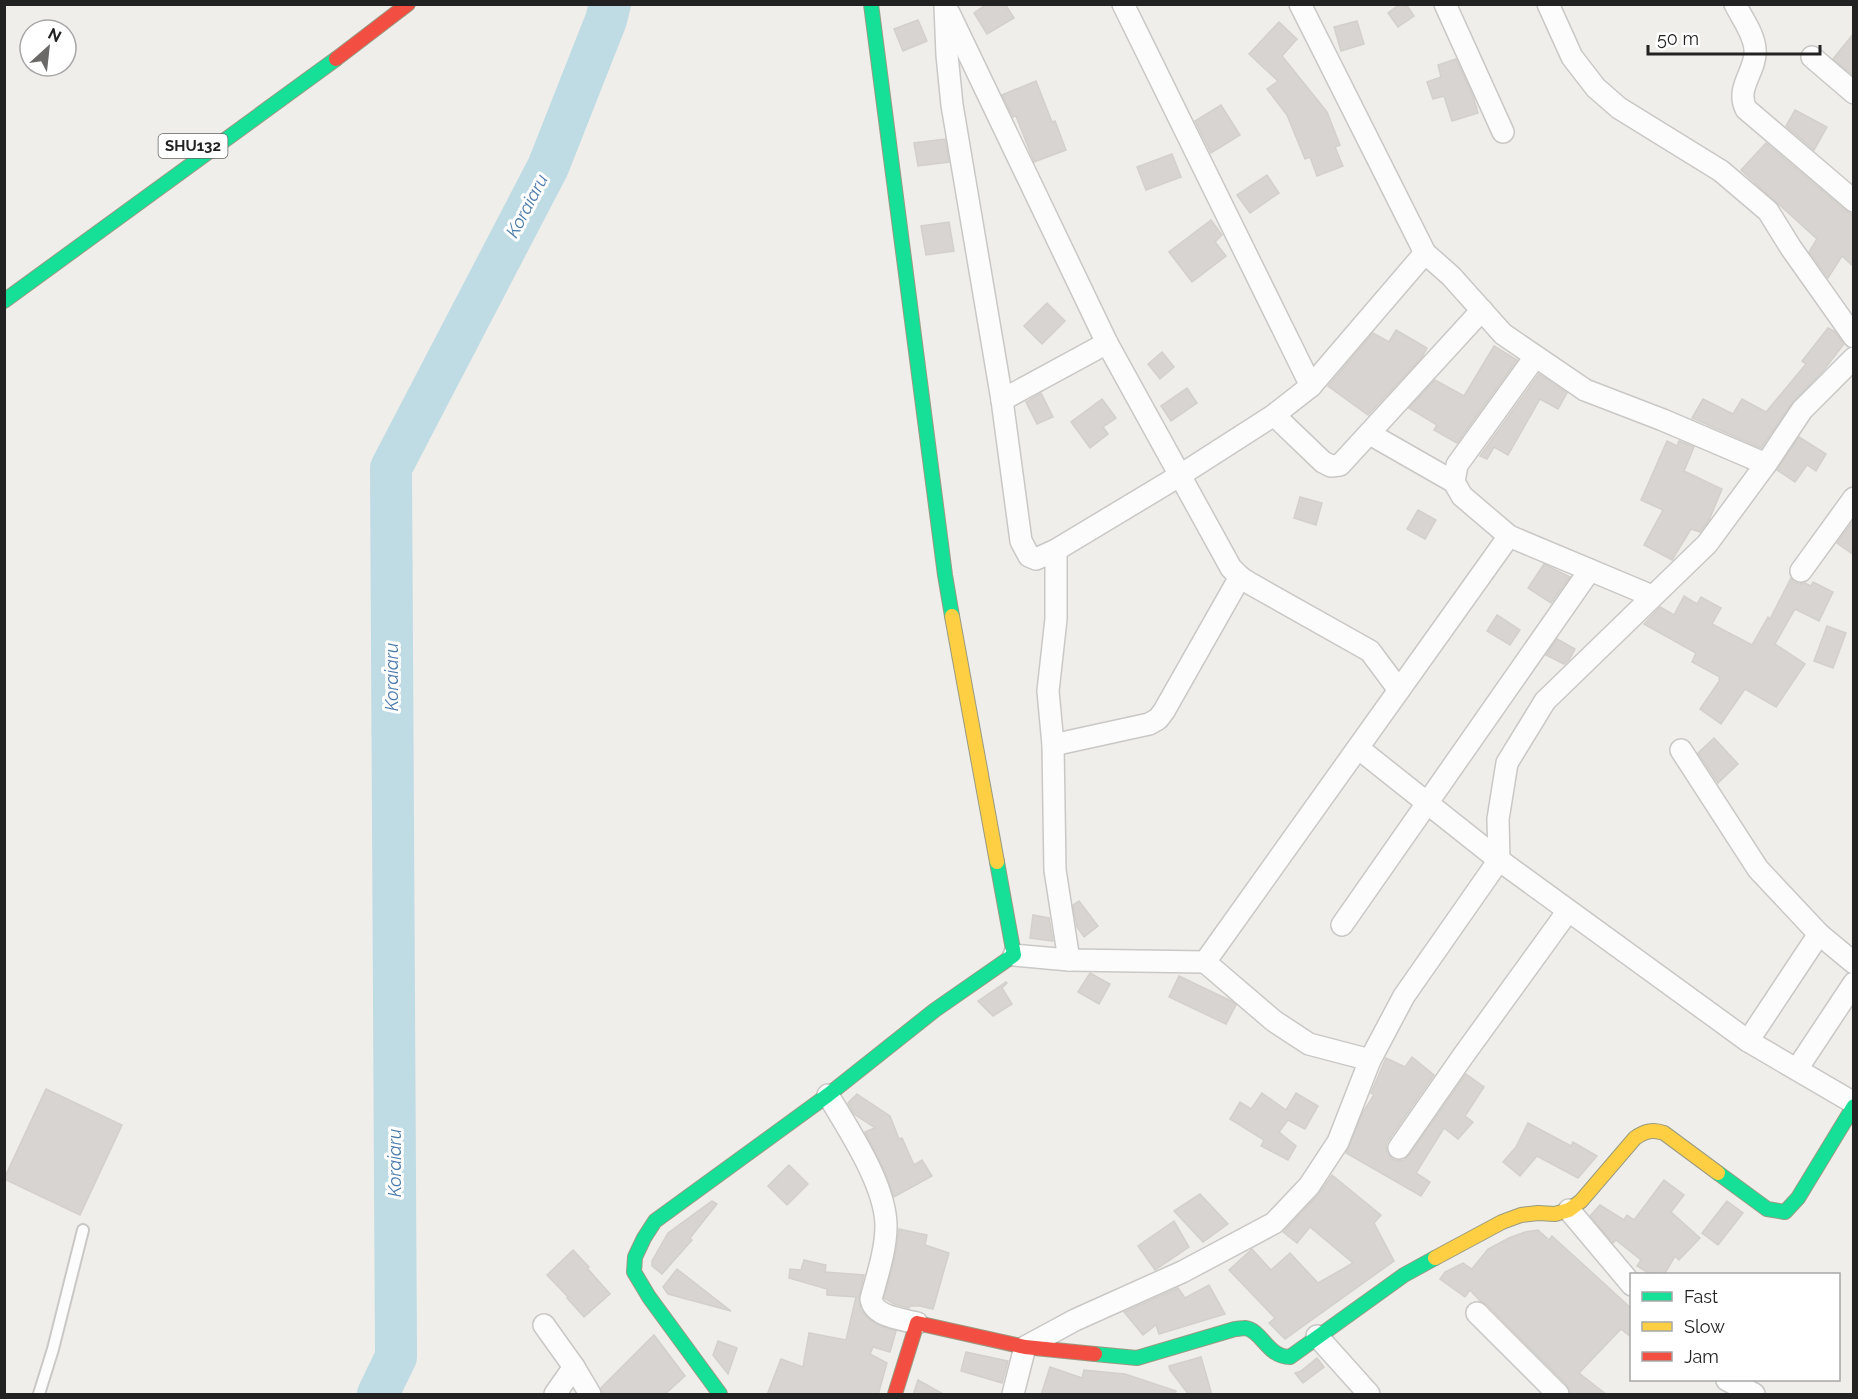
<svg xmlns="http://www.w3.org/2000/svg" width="1858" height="1399" font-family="Raleway,sans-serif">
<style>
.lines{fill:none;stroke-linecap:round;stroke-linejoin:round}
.river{stroke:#bfdbe3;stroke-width:42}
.building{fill:#d7d4d2;stroke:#d3d0cc;stroke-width:1.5}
.lane-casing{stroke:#c9c8c7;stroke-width:14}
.street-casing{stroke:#c9c8c7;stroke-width:24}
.fast-casing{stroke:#999a82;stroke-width:16}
.slow-casing{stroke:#999a82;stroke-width:16}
.jam-casing{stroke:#999a82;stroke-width:16}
.lane{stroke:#fdfcfc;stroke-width:10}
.street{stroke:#fdfcfc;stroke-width:21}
.fast{stroke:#16e098;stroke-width:14}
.slow{stroke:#ffcf43;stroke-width:14}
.jam{stroke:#f24e42;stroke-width:14}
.labels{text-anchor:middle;stroke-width:6;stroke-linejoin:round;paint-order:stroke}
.shield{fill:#fff;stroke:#646464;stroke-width:1.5}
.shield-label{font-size:15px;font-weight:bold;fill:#222}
.water-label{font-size:18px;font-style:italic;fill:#4a7aab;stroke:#fff}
</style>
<rect width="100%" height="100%" fill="#f0eeeb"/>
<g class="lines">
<path class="river" d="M 378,1394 L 396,1357 L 391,468 L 548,167 L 606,20 L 610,4"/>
</g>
<g class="building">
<path d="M 987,4 L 1005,4 L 1014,18 L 987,34 L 974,13 Z"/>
<path d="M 1400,4 L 1406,4 L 1414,16 L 1398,27 L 1388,13 Z"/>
<path d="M 918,20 L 927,41 L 903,51 L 894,29 Z"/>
<path d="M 1357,21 L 1364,44 L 1341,51 L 1334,27 Z"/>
<path d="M 1279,22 L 1297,39 L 1282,56 L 1327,112 L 1340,145 L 1335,147 L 1343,166 L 1317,176 L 1310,157 L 1305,159 L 1287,115 L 1267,89 L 1278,81 L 1249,54 Z"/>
<path d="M 1854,33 L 1854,76 L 1833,59 Z"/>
<path d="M 1456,59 L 1473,96 L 1478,113 L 1452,121 L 1444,96 L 1433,99 L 1427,82 L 1441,77 L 1438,65 Z"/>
<path d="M 1036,81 L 1052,122 L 1055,121 L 1066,150 L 1034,162 L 1016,116 L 1013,117 L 1002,95 Z"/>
<path d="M 1221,105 L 1240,135 L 1211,153 L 1195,121 Z"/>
<path d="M 1795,110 L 1827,127 L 1814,150 L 1786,126 Z"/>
<path d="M 945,139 L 949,162 L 918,166 L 914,143 Z"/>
<path d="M 1766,143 L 1846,211 L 1854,215 L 1854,267 L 1842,256 L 1828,278 L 1809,252 L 1817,239 L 1741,170 Z"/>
<path d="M 1172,154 L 1181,177 L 1146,190 L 1137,167 Z"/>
<path d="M 1267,175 L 1279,193 L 1250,213 L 1237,195 Z"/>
<path d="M 1211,220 L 1222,235 L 1215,242 L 1226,256 L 1192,282 L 1169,252 Z"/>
<path d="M 949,222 L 954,251 L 926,255 L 921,226 Z"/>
<path d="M 1047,303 L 1065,321 L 1042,344 L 1024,326 Z"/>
<path d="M 1828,328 L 1834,331 L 1844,344 L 1823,371 L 1792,403 L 1761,448 L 1692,418 L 1703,399 L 1733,414 L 1742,399 L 1766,412 L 1806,364 L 1802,361 Z"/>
<path d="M 1396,330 L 1427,348 L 1422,357 L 1368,415 L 1328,386 L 1373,333 L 1389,342 Z"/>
<path d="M 1494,346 L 1517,360 L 1457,443 L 1434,430 L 1437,425 L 1409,408 L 1435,380 L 1464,396 Z"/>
<path d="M 1162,352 L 1174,367 L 1160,379 L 1148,364 Z"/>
<path d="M 1539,374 L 1567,393 L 1558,409 L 1540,399 L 1508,455 L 1494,447 L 1487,459 L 1480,456 Z"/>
<path d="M 1187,388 L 1197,403 L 1171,421 L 1161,406 Z"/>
<path d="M 1041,393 L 1053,417 L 1037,424 L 1026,402 Z"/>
<path d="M 1102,399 L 1116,418 L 1103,427 L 1108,434 L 1090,448 L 1071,422 Z"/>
<path d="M 1799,437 L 1826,454 L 1816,471 L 1807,465 L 1795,482 L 1777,470 Z"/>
<path d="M 1667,441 L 1677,446 L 1679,441 L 1694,447 L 1684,471 L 1722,489 L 1709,520 L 1700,532 L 1691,529 L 1672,560 L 1644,545 L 1663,510 L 1641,500 Z"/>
<path d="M 1300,497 L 1322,503 L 1316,525 L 1294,518 Z"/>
<path d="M 1418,510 L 1436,520 L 1425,539 L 1407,529 Z"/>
<path d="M 1854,520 L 1854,555 L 1837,543 Z"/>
<path d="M 1544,564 L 1570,577 L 1551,603 L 1528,588 Z"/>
<path d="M 1791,578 L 1794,582 L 1799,584 L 1805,583 L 1811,586 L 1813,582 L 1833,592 L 1819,621 L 1795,609 L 1775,644 L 1805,664 L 1776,707 L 1745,689 L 1721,724 L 1700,709 L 1720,680 L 1719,679 L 1720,677 L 1692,662 L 1696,653 L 1644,624 L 1660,607 L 1674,615 L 1684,596 L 1697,604 L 1701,597 L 1721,608 L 1712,624 L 1752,645 L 1768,617 L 1770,619 Z"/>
<path d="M 1497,615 L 1520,630 L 1510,645 L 1487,631 Z"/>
<path d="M 1827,626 L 1846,633 L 1833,668 L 1814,661 Z"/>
<path d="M 1557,639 L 1575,649 L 1569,660 L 1564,664 L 1546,655 Z"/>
<path d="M 1714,738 L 1738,764 L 1718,783 L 1698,753 Z"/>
<path d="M 1079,901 L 1098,926 L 1084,937 L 1077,927 L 1073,905 Z"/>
<path d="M 1033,915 L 1049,918 L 1053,941 L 1030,938 Z"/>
<path d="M 1090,973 L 1110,984 L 1099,1004 L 1078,992 Z"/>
<path d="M 1179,976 L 1231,1001 L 1236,1005 L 1226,1024 L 1169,997 Z"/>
<path d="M 1006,982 L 1007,983 L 1002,988 L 1012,1004 L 993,1016 L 978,1001 Z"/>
<path d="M 1412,1057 L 1434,1075 L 1388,1141 L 1386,1146 L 1387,1153 L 1392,1159 L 1397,1161 L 1404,1160 L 1409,1155 L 1466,1074 L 1484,1087 L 1465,1116 L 1473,1122 L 1458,1139 L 1444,1128 L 1416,1173 L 1430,1182 L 1421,1196 L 1346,1153 L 1363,1112 L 1374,1095 L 1371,1093 L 1386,1058 L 1405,1067 Z"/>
<path d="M 46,1089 L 122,1125 L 80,1215 L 4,1179 Z"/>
<path d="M 1262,1093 L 1286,1110 L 1296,1093 L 1318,1106 L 1305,1129 L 1288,1120 L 1279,1132 L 1296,1146 L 1288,1160 L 1261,1146 L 1264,1140 L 1230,1119 L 1240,1102 L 1251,1109 Z"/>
<path d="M 857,1094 L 890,1116 L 899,1139 L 902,1138 L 914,1165 L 922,1160 L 932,1176 L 894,1197 L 884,1170 L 865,1132 L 875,1128 L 854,1114 L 848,1103 Z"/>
<path d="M 1528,1123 L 1571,1146 L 1573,1142 L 1597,1156 L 1578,1178 L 1537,1156 L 1520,1176 L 1503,1162 L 1516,1147 Z"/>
<path d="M 789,1165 L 808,1184 L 787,1205 L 768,1186 Z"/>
<path d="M 1332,1175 L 1381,1215 L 1374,1223 L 1394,1261 L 1285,1339 L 1269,1323 L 1275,1318 L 1229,1270 L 1252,1249 L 1271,1270 L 1290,1253 L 1318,1283 L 1353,1263 L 1310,1227 L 1297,1243 L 1283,1232 L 1318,1195 Z"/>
<path d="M 1664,1180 L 1684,1195 L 1671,1212 L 1700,1238 L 1679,1260 L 1675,1256 L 1664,1275 L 1652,1275 L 1637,1266 L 1641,1260 L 1616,1240 L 1613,1243 L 1590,1216 L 1600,1205 L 1624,1220 L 1627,1215 L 1634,1220 Z"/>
<path d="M 1200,1194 L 1228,1224 L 1203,1242 L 1174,1211 Z"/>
<path d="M 712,1201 L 717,1204 L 690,1238 L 692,1240 L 662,1274 L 652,1266 L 652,1261 L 668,1233 Z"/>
<path d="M 1727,1201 L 1743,1213 L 1718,1245 L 1702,1233 Z"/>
<path d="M 1174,1221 L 1189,1247 L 1155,1270 L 1138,1246 Z"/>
<path d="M 899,1229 L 927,1235 L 925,1245 L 949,1253 L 933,1309 L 920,1306 L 910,1306 L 909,1308 L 907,1308 L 894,1304 L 884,1298 L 895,1256 Z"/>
<path d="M 1538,1230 L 1549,1240 L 1552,1236 L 1632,1309 L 1632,1338 L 1621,1329 L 1579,1373 L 1607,1395 L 1570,1395 L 1567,1385 L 1486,1304 L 1480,1301 L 1470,1290 L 1465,1297 L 1440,1279 L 1445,1272 L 1463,1263 L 1472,1269 L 1488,1249 L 1509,1238 L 1525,1232 Z"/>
<path d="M 573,1250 L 589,1267 L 587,1268 L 610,1294 L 584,1317 L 567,1298 L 568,1297 L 547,1275 Z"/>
<path d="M 804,1260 L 826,1265 L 825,1272 L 864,1275 L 859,1296 L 861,1310 L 868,1318 L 876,1324 L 896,1331 L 890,1352 L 873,1347 L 870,1354 L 887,1363 L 878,1395 L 767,1395 L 781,1359 L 803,1367 L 809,1333 L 846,1340 L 856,1297 L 827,1295 L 827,1289 L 789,1278 L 790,1269 L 801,1270 Z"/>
<path d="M 677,1269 L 731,1311 L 668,1294 L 663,1287 Z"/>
<path d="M 1209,1285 L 1225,1314 L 1159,1334 L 1156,1325 L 1143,1335 L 1124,1312 L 1178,1288 L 1185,1298 Z"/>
<path d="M 654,1335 L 685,1376 L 664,1395 L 603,1395 L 601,1388 Z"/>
<path d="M 718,1341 L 737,1348 L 728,1374 L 713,1355 Z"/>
<path d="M 966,1352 L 1008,1361 L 1002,1383 L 961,1371 Z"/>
<path d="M 1201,1357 L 1212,1395 L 1189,1395 L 1170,1370 L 1169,1366 Z"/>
<path d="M 1317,1358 L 1324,1367 L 1303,1383 L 1295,1373 L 1301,1371 Z"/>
<path d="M 1050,1367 L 1082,1378 L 1084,1370 L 1125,1374 L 1176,1391 L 1175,1395 L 1041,1395 Z"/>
<path d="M 918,1380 L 945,1395 L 913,1395 Z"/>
</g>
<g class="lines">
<g class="lane-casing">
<path id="lane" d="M 39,1394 L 53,1349 L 83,1230"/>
</g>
<g class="street-casing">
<g id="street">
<path d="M 1123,4 L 1311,386"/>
<path d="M 1300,4 L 1425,253 L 1451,276 L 1503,334 L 1585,390 L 1663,420 L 1766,464"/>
<path d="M 1445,4 L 1503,132"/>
<path d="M 1548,4 L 1572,57 L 1596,88 L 1619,108 L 1721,171 L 1768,211 L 1791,248 L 1854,337"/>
<path d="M 1735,4 C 1742,18 1754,34 1755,49 C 1757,71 1735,87 1746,109 L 1854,201"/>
<path d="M 945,6 L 947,55 L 952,105 L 1002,400 L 1021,541 L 1029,556 L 1036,559 L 1056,550 L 1179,476 L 1274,415 L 1311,386 L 1425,253"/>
<path d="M 949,13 L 1107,343 L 1231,568 L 1240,577 L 1251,584 L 1370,651 L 1399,690"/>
<path d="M 1812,57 L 1854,93"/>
<path d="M 1535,357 L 1457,465 L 1454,482 L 1462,496 L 1509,536 L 1652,596"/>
<path d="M 1002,400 L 1107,343"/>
<path d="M 1274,415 L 1323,462 L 1331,466 L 1340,465 L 1482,310"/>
<path d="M 1370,434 L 1454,482"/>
<path d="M 1056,550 L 1056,619 L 1048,691 L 1053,745 L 1055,870 L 1069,960"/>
<path d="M 1801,571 L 1854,498"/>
<path d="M 1053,745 L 1149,724 L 1158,719 L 1164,711 L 1240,577"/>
<path d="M 1358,748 L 1499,860"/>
<path d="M 1681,750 L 1758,869 L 1819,934 L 1854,963"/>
<path d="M 1499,860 L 1498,819 L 1507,763 L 1545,701 L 1707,544 L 1766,464 L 1802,410 L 1854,358"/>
<path d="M 1342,925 L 1590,570"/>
<path d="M 1014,955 L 1069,960 L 1205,962 L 1509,536"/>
<path d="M 1205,962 L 1274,1021 L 1309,1044 L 1370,1060"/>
<path d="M 1748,1041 L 1819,934"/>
<path d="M 1797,1069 L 1854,983"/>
<path d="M 828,1095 C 848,1129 886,1185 886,1226 C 886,1250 877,1276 871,1299 C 874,1317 902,1319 917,1323"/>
<path d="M 1399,1148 L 1463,1056 L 1568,911"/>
<path d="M 1569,1210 L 1632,1285"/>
<path d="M 1477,1313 L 1558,1394"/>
<path d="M 544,1325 L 574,1367 L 590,1394"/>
<path d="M 1317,1336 L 1369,1394"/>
<path d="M 1727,1380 L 1754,1394"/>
<path d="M 555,1394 L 574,1367"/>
<path d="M 1013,1394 L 1025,1347 L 1075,1320 L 1182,1272 L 1274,1223 L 1309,1186 L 1338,1142 L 1370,1060 L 1404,996 L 1499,860 L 1748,1041 L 1854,1103"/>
</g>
</g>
<g class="fast-casing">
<g id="fast">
<path d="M 871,4 L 945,575 L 952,616"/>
<path d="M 4,301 L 336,59"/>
<path d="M 1718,1173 L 1767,1209 L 1785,1212 L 1798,1198 L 1854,1106"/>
<path d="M 1095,1354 L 1137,1358 L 1235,1329 C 1238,1329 1242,1328 1245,1328 C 1262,1330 1267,1357 1290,1357 L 1404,1275 L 1435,1258"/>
<path d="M 720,1394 L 649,1297 L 634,1272 L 635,1257 L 644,1238 L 655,1221 L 828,1095 L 935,1010 L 1014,955 L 997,862"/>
</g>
</g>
<g class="slow-casing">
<g id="slow">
<path d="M 952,616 L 997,862"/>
<path d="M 1435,1258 L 1502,1222 L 1521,1215 L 1538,1213 L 1555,1214 L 1569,1210 L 1581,1201 L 1635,1138 C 1645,1131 1653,1129 1664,1133 L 1718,1173"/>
</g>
</g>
<g class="jam-casing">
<g id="jam">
<path d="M 336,59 L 408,4"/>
<path d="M 895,1394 L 917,1323 L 1025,1347 L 1095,1354"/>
</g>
</g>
<use href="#lane" class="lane"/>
<use href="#street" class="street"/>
<use href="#fast" class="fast"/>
<use href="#slow" class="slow"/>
<use href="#jam" class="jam"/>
</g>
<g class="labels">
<rect class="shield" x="158.5" y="134" width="69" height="24" rx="4.5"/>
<g class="shield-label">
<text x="193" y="151">SHU132</text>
</g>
<g class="water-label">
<text transform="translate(527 206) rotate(-62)" y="6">Koraiaru</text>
<text transform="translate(392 677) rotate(-90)" y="6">Koraiaru</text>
<text transform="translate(395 1163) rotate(-90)" y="6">Koraiaru</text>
</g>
</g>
<rect width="1858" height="1399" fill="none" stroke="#222222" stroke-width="12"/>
<rect x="1630" y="1273" width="210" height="108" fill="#ffffff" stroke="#a7a7a7" stroke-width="1.5"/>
<rect x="1642" y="1292" width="30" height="9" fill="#16e098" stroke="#a7a7a7" stroke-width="1.5"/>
<text x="1684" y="1303" font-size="18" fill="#222222">Fast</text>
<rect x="1642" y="1322" width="30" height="9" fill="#ffcf43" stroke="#a7a7a7" stroke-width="1.5"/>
<text x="1684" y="1333" font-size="18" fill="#222222">Slow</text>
<rect x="1642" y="1352" width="30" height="9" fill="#f24e42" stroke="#a7a7a7" stroke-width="1.5"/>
<text x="1684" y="1363" font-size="18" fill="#222222">Jam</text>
<g transform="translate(48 48) rotate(27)"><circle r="28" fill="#ffffff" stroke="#a7a7a7" stroke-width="1.5"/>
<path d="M0-4.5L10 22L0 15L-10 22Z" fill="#6a6968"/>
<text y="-9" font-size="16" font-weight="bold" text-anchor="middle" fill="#222222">N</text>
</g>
<path d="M1648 45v9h172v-9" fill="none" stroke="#222222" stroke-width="3"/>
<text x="1657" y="45" font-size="18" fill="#222222" stroke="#ffffff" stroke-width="4.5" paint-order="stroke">50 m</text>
</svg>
